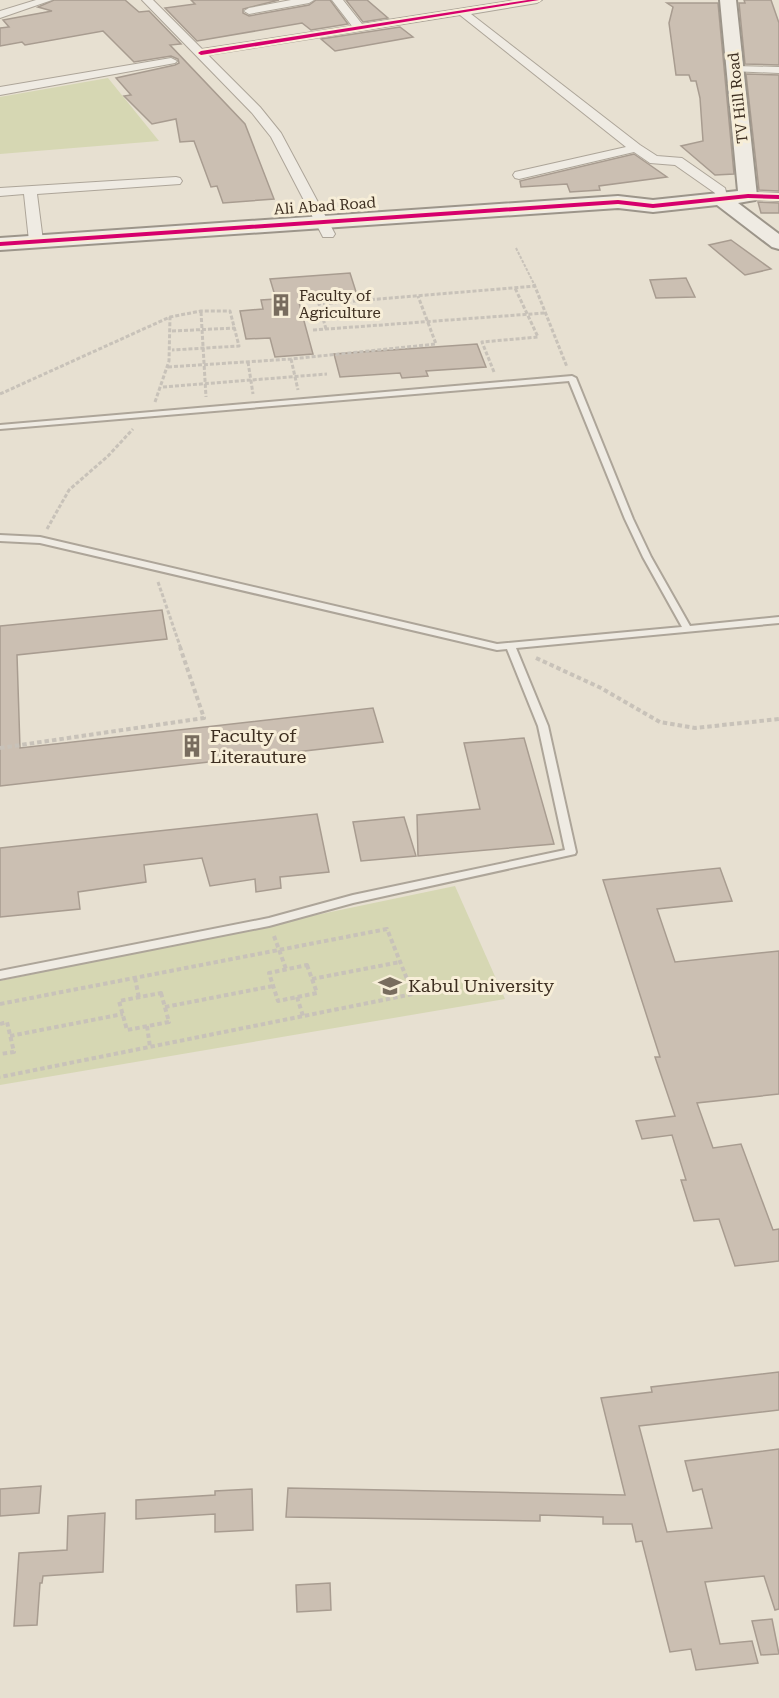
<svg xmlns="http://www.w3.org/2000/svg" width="779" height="1698" font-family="'Roboto Serif',serif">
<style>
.green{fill:#d6d7b3}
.building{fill:#cbbfb2;stroke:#a89c90;stroke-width:1.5}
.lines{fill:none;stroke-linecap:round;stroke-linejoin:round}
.lane-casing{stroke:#ada599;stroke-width:4}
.street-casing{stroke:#ada599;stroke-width:2}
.secondary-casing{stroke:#9c958a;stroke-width:4}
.path-far2{stroke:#c8c2b9;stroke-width:2;stroke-dasharray:3 1.5;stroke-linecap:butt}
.path-far1{stroke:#c8c2b9;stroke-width:3;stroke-dasharray:4 2;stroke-linecap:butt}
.path{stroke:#c8c2b9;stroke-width:4;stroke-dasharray:4.5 3;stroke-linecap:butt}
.lane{fill:#efebe3;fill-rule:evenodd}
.street{fill:#efebe3;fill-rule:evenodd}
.secondary{fill:#efebe3;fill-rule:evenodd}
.cycleway-casing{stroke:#f7eed8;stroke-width:4}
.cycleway{fill:#d6006c;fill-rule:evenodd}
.labels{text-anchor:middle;stroke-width:6;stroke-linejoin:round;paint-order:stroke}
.far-street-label{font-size:15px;fill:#3d2e20;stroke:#f7eed8}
.far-poi-label{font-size:15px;fill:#3d2e20;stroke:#f7eed8;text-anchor:start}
.poi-label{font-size:18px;fill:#3d2e20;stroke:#f7eed8;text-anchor:start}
</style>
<rect width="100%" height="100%" fill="#e7e0d1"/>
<g class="green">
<path d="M 108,78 L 159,141 L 0,154 L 0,97 Z"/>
<path d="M 455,886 L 505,999 L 0,1085 L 0,981 Z"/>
</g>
<g class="building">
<path d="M 54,0 L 125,0 L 139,12 L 149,11 L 181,44 L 170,45 L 245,124 L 274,199 L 223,203 L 217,186 L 211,187 L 194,141 L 180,142 L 176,119 L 152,124 L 124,96 L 131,95 L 116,78 L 175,65 L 179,63 L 178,59 L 171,56 L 134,62 L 103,31 L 25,45 L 22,42 L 0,46 L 0,28 L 9,27 L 3,20 L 52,11 L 38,7 Z"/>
<path d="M 191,0 L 279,0 L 243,9 L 243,13 L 249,16 L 309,5 L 316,0 L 330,0 L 348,24 L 311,30 L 302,23 L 197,41 L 165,8 L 195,4 Z"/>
<path d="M 346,0 L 367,0 L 388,18 L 363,22 Z"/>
<path d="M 744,0 L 771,0 L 779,23 L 779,65 L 745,64 L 739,3 L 745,3 Z"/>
<path d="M 667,3 L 718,3 L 734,174 L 715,175 L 681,146 L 703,141 L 700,98 L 696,81 L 691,81 L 689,75 L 676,75 L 669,23 L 673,7 Z"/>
<path d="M 400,27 L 413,37 L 335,51 L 321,39 Z"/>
<path d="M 746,74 L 779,75 L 779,191 L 759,190 Z"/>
<path d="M 634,154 L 667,177 L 599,186 L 600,190 L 570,192 L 567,184 L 521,187 L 520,181 Z"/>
<path d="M 758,202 L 779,203 L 779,213 L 761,213 Z"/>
<path d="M 731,240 L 771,269 L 745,275 L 709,245 Z"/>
<path d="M 350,273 L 357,295 L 298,299 L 313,354 L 275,357 L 270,338 L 246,339 L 240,311 L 263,309 L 261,300 L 276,299 L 270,279 Z"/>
<path d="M 686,278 L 695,297 L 656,298 L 650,280 Z"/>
<path d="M 477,344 L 486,367 L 426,371 L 428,376 L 402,378 L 400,373 L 340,377 L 334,354 Z"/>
<path d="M 162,610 L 167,639 L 17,655 L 20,748 L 373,708 L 383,742 L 0,786 L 0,626 Z"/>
<path d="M 524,738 L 554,844 L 418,856 L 417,815 L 480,809 L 464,743 Z"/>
<path d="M 317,814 L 329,872 L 280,877 L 281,888 L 256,892 L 255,879 L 210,886 L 202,858 L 144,865 L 146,882 L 78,892 L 80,909 L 0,917 L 0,848 Z"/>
<path d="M 404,817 L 416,856 L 361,861 L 353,822 Z"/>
<path d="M 720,868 L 732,901 L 657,909 L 675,962 L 779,951 L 779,1094 L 697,1103 L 713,1148 L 741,1144 L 773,1230 L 779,1229 L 779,1261 L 735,1266 L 719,1219 L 694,1221 L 681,1180 L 686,1180 L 672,1135 L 642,1139 L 636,1121 L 675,1116 L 655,1057 L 660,1057 L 603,880 Z"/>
<path d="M 779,1372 L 779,1410 L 639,1426 L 667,1532 L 712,1528 L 702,1489 L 693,1491 L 685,1461 L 779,1449 L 779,1609 L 775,1610 L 764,1576 L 705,1582 L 720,1644 L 752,1641 L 758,1663 L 696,1670 L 691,1649 L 670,1652 L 642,1541 L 636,1542 L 632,1524 L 603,1524 L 603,1517 L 540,1515 L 540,1521 L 286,1517 L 288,1488 L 625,1495 L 601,1398 L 652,1392 L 651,1387 Z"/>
<path d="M 41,1486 L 39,1513 L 0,1516 L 0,1489 Z"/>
<path d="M 252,1489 L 253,1530 L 215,1532 L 215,1514 L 136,1519 L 136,1500 L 215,1495 L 215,1491 Z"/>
<path d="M 105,1513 L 103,1572 L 43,1576 L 42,1583 L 40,1583 L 37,1625 L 14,1626 L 19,1553 L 67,1550 L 68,1516 Z"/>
<path d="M 330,1583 L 331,1610 L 297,1612 L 296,1585 Z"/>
<path d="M 772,1619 L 779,1654 L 761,1655 L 752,1621 Z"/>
</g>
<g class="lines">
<g class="lane-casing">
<path id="lane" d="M 572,376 L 576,378 L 633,519 L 651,557 L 690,626 L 779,617 L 779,623 L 516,648 L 548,726 L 576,852 L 575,854 L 353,903 L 269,926 L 0,979 L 0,971 L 269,918 L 353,895 L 565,850 L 538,726 L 507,649 L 497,650 L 40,543 L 0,541 L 0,535 L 40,537 L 497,644 L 682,627 L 643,557 L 625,519 L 569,381 L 0,429 L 0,425 Z"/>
</g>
<g class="street-casing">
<g id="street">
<path d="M 36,0 L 52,0 L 0,18 L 0,11 Z"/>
<path d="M 142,0 L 153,0 L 202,49 L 352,26 L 332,0 L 343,0 L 362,24 L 516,0 L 542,0 L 537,3 L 471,14 L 640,145 L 657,156 L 682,158 L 725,188 L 728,200 L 727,203 L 717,203 L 715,193 L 675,165 L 650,163 L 634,152 L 519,179 L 515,178 L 513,175 L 515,172 L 626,147 L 460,15 L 208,55 L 260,107 L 281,133 L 335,234 L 333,237 L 323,237 L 271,137 L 252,113 Z"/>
<path d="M 291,0 L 314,0 L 309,3 L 249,14 L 244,11 L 249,8 Z"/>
<path d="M 171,58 L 177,61 L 175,63 L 0,95 L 0,87 Z"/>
<path d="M 735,66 L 779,67 L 779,73 L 731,71 L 731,67 Z"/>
<path d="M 176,177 L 180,178 L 182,181 L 180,184 L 37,194 L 43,241 L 36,245 L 29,241 L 24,194 L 0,196 L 0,188 Z"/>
<path d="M 748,192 L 779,193 L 779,201 L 743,199 L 742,196 L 743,193 Z"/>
</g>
</g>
<g class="secondary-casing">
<path id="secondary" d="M 720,0 L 736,0 L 757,196 L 755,200 L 738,203 L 779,234 L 779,249 L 772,247 L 717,205 L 653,212 L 618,208 L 0,250 L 0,238 L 618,196 L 653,200 L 738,191 Z"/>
</g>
<path class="path-far2" d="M 516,248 L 535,286"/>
<g class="path-far1">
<path d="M 534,284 L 567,367"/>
<path d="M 201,312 L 206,397"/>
<path d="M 326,329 L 319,304 L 535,286"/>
<path d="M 313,330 L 545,313"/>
<path d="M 172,331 L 235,328"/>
<path d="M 291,359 L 298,390"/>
<path d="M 248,362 L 253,394"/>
<path d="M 168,367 L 291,359 L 436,344 L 418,296"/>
<path d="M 494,372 L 482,342 L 538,337 L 515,288"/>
<path d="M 163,387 L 327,374"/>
<path d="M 0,394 L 170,317 L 201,311 L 230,311 L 239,346 L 172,350"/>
<path d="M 155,402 L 169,361 L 170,317"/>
<path d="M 47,529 L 69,490 L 108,456 L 133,429"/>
<path d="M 158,582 L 181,649"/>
</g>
<g class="path">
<path d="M 536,658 L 601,688 L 660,722 L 695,728 L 779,719"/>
<path d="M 0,748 L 204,718 L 180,647"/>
<path d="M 274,936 L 286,969"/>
<path d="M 307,965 L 317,993 L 278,1001 L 269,973 Z"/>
<path d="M 135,978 L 139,998"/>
<path d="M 312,979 L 400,962"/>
<path d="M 161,993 L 169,1022 L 127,1030 L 119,1001 Z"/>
<path d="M 297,997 L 303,1016"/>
<path d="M 0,1004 L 387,929 L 413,994 L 0,1077"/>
<path d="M 165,1007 L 273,986"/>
<path d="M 0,1024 L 7,1022 L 14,1052 L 0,1054"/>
<path d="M 147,1026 L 150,1047"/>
<path d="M 10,1036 L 123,1014"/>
</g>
<use href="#lane" class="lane"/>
<use href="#street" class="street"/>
<use href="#secondary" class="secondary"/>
<g class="cycleway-casing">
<g id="cycleway">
<path d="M 528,0 L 539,0 L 201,55 L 198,53 L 201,51 Z"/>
<path d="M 748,194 L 779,195 L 779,199 L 748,198 L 653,208 L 618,204 L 0,246 L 0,242 L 618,200 L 653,204 Z"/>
</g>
</g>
<use href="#cycleway" class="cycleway"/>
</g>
<defs>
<g id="building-bare" transform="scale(1.8)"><path d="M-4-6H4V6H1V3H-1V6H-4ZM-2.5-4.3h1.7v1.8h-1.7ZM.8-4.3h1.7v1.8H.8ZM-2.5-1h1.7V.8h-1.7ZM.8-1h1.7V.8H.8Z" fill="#786c5e" stroke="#f7eed8" stroke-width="2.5" paint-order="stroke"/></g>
<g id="university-bare" transform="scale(1.8)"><path d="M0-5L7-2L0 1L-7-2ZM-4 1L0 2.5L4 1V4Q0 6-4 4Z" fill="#786c5e" stroke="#f7eed8" stroke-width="2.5" paint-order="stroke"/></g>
</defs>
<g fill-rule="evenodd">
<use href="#building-bare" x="281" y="305"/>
<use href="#building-bare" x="192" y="746"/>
<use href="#university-bare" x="390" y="986"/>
</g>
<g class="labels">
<g class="far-street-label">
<text transform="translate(738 98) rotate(-96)" y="5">TV Hill Road</text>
<text transform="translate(325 206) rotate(-4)" y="5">Ali Abad Road</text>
</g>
<g class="far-poi-label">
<text x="299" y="301">Faculty of<tspan x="299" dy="17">Agriculture</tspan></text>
</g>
<g class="poi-label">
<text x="210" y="742">Faculty of<tspan x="210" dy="21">Literauture</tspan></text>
<text x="408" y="992">Kabul University</text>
</g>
</g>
</svg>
